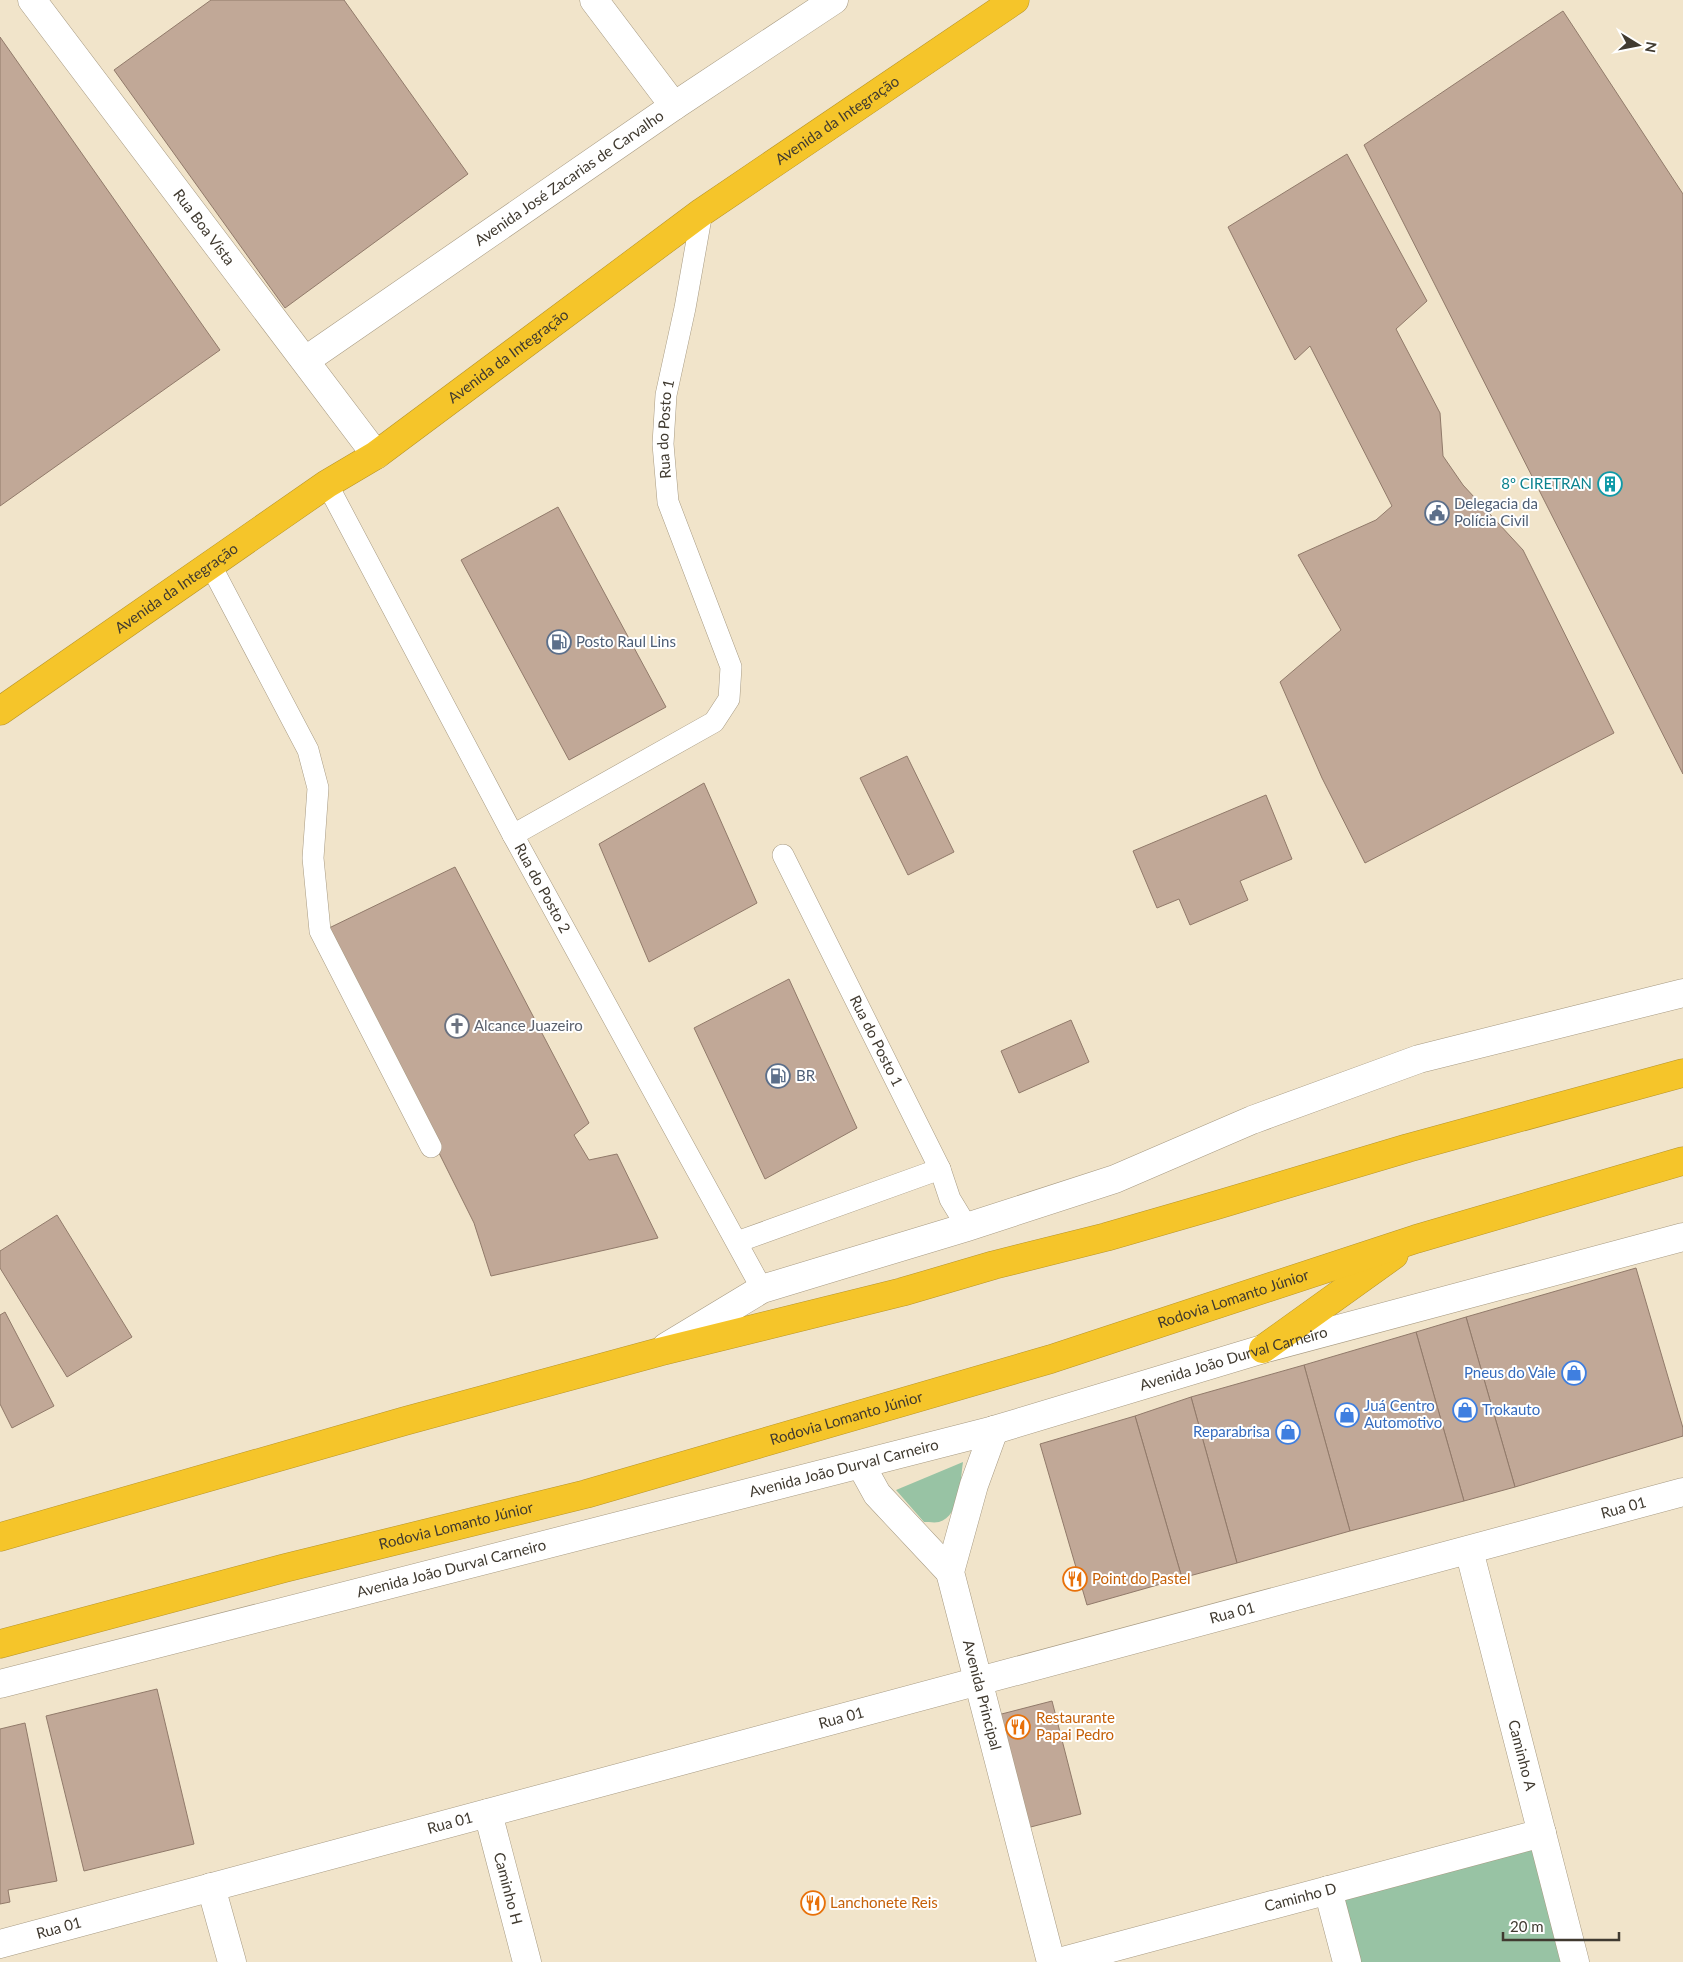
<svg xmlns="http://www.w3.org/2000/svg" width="1683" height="1962" font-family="Lato,sans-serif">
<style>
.green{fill:#98c3a4}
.building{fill:#c1a897;stroke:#917a6a}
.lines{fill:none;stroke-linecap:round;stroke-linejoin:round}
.lane-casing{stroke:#a79a82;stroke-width:22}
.street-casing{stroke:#a79a82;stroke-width:29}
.secondary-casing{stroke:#a79a82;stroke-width:29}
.highway-casing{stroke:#b6942c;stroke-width:29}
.lane{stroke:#fff;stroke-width:21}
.street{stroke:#fff;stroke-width:28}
.secondary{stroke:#fff;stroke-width:28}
.highway{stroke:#f5c52a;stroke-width:28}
.labels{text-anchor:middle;stroke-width:4;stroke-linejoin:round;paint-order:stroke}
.street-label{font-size:15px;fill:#403a30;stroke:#fff}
.culture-label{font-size:15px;fill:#0d838f;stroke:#fff;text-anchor:end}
.service-label{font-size:15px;fill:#4e5e75;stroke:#fff;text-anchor:start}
.worship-label{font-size:15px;fill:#5b616d;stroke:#fff;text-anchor:start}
.shop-label{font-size:15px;fill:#366cbe;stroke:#fff;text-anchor:end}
.food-label{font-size:15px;fill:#c56008;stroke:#fff;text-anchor:start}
</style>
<rect width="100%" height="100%" fill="#f1e4ca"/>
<g class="green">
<path d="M 963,1462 C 960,1481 961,1515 939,1522 C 935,1523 928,1522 924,1522 L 896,1490 Z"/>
<path d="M 1534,1849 L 1563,1962 L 1351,1962 L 1336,1901 Z"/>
</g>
<g class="building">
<path d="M 211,0 L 344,0 L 468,174 L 285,308 L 114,70 Z"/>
<path d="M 1563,11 L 1683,194 L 1683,774 L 1364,145 Z"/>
<path d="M 0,37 L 220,350 L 0,506 Z"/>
<path d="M 1347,154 L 1427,301 L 1396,329 L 1440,413 L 1443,456 L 1463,485 L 1523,550 L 1614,733 L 1365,863 L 1322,778 L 1280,682 L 1341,630 L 1298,555 L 1376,520 L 1392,506 L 1310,346 L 1295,360 L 1228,227 Z"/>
<path d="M 558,507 L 666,707 L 569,760 L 461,560 Z"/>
<path d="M 907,756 L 954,852 L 908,875 L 860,778 Z"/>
<path d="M 704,783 L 757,903 L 649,962 L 599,844 Z"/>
<path d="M 1266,795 L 1292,859 L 1240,881 L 1248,900 L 1190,925 L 1179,899 L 1157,908 L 1133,851 Z"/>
<path d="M 455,867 L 589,1123 L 574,1135 L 589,1160 L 617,1154 L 658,1238 L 491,1276 L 474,1223 L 327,929 Z"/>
<path d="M 789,979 L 857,1128 L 765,1179 L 694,1028 Z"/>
<path d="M 1071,1020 L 1089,1062 L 1019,1093 L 1001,1051 Z"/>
<path d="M 57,1215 L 132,1337 L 67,1377 L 0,1268 L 0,1251 Z"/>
<path d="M 1636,1268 L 1683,1428 L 1683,1436 L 1515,1487 L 1466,1317 Z"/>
<path d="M 5,1312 L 54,1406 L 12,1428 L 0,1404 L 0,1315 Z"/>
<path d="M 1466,1317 L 1515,1487 L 1464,1501 L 1416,1332 Z"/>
<path d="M 1416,1332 L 1464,1501 L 1350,1531 L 1304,1365 Z"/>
<path d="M 1304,1365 L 1350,1531 L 1237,1563 L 1191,1397 Z"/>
<path d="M 1191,1397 L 1237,1563 L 1182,1578 L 1135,1416 Z"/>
<path d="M 1135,1416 L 1182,1578 L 1087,1605 L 1040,1444 Z"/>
<path d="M 157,1689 L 194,1844 L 84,1871 L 46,1716 Z"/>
<path d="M 1052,1701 L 1081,1814 L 1019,1830 L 990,1717 Z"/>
<path d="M 25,1723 L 57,1881 L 8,1890 L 10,1902 L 0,1904 L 0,1729 Z"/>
</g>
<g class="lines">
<g class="lane-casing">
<g id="lane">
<path id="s1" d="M 327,484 L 513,835 L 762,1289"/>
<path d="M 210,564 L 308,750 L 318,788 L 313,858 L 320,931 L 431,1147"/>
<path id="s2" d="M 513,835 L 714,722 L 729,699 L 731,667 L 668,502 L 663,444 L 666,395 L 685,308 L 702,212"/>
<path id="s3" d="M 783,855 L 940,1169 L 950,1199 L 967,1227"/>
<path d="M 737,1242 L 940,1169"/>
</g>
</g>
<g class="street-casing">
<g id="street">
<path d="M 594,0 L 674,106"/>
<path id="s4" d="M 306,360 L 674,106 L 834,0"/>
<path d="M 666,1347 L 762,1289 L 967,1227 L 1115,1179 L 1252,1120 L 1419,1059 L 1683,993"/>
<path id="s5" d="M 1469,1550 L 1575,1962"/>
<path id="s6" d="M 0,1684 L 994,1430 L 1263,1349 L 1683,1237"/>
<path id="s7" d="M 488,1813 L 527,1962"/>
<path d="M 211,1887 L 232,1962"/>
<path d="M 1328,1890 L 1347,1962"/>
<path id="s8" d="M 0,1944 L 1683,1492"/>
<path id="s9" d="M 1059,1962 L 1542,1833"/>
</g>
</g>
<g class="secondary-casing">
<g id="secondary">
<path id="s10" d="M 32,0 L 376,455"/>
<path id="s11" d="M 994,1430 L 974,1485 L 950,1572 L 1051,1962"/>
<path d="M 861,1465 L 877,1494 L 950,1572"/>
</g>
</g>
<g class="highway-casing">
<g id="highway">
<path id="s12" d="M 0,711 L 327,484 L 376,455 L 702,212 L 1015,0"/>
<path d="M 1263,1349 L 1394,1255"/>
<path d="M 0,1537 L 405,1421 L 659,1352 L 902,1292 L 994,1265 L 1106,1237 L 1217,1205 L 1408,1148 L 1683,1073"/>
<path id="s13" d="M 0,1644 L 285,1568 L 586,1494 L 1051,1359 L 1416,1239 L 1683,1161"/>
</g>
</g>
<use href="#lane" class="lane"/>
<use href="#street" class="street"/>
<use href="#secondary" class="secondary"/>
<use href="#highway" class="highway"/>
</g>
<defs>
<g id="building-ring" transform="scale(1.25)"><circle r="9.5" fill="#fff" stroke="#0f9aa8" stroke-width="1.5"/><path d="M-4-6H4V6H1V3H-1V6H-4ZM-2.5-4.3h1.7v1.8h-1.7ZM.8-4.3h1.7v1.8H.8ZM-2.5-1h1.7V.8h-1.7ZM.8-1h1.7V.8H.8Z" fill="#0f9aa8"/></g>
<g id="civic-ring" transform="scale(1.25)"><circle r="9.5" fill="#fff" stroke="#5c6f8a" stroke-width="1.5"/><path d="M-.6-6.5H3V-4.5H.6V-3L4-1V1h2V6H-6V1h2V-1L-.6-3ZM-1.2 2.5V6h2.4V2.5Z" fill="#5c6f8a"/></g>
<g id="fuel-ring" transform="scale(1.25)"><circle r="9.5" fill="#fff" stroke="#5c6f8a" stroke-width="1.5"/><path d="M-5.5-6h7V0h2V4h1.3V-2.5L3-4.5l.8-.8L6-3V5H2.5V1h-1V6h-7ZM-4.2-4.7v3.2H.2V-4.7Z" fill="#5c6f8a"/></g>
<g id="church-ring" transform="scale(1.25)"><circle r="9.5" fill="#fff" stroke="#6b7280" stroke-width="1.5"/><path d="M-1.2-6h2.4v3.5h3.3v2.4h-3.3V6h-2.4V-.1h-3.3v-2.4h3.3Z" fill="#6b7280"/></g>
<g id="shop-ring" transform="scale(1.25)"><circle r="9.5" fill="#fff" stroke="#3f7fe0" stroke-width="1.5"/><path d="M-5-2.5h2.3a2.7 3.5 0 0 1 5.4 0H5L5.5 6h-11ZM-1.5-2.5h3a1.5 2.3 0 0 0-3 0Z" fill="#3f7fe0"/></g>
<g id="restaurant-ring" transform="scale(1.25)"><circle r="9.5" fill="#fff" stroke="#e8710a" stroke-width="1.5"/><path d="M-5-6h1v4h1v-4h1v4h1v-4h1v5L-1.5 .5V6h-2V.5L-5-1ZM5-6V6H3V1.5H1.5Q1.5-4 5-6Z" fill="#e8710a"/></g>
</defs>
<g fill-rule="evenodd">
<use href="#building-ring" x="1610" y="484"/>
<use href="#civic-ring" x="1437" y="513"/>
<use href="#fuel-ring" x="559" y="642"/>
<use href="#church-ring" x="457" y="1026"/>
<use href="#fuel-ring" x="778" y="1076"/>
<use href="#shop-ring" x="1574" y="1373"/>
<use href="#shop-ring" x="1465" y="1410"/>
<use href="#shop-ring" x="1347" y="1415"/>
<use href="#shop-ring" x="1288" y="1432"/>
<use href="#restaurant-ring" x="1075" y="1579"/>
<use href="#restaurant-ring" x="1018" y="1727"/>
<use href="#restaurant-ring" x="813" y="1903"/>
</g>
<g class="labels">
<g class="street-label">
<text dy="5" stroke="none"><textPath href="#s12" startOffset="1025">Avenida da Integração</textPath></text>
<text dy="5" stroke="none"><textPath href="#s4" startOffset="320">Avenida José Zacarias de Carvalho</textPath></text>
<text dy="5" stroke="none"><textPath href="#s10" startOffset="285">Rua Boa Vista</textPath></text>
<text dy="5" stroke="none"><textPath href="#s12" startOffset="620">Avenida da Integração</textPath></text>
<text dy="5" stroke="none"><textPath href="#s2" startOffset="540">Rua do Posto 1</textPath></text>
<text dy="5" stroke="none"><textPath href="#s12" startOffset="215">Avenida da Integração</textPath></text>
<text dy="5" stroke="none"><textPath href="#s1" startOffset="458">Rua do Posto 2</textPath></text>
<text dy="5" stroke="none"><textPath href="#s3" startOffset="208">Rua do Posto 1</textPath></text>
<text dy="5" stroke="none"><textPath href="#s13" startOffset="1281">Rodovia Lomanto Júnior</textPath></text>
<text dy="5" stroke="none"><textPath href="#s6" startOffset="1276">Avenida João Durval Carneiro</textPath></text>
<text dy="5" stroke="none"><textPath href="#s13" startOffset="876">Rodovia Lomanto Júnior</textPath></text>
<text dy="5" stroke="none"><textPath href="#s6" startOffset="871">Avenida João Durval Carneiro</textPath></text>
<text dy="5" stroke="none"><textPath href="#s8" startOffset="1681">Rua 01</textPath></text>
<text dy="5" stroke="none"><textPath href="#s13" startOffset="471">Rodovia Lomanto Júnior</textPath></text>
<text dy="5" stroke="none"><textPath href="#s6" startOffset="466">Avenida João Durval Carneiro</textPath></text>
<text dy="5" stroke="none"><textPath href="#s8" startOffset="1276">Rua 01</textPath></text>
<text dy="5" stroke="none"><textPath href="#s11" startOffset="276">Avenida Principal</textPath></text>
<text dy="5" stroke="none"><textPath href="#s8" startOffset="871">Rua 01</textPath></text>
<text dy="5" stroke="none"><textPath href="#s5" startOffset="212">Caminho A</textPath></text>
<text dy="5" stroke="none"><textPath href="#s8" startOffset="466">Rua 01</textPath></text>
<text dy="5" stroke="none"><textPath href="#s7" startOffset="78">Caminho H</textPath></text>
<text dy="5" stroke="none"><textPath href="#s9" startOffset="250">Caminho D</textPath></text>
<text dy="5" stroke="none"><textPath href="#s8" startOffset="61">Rua 01</textPath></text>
</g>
<g class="culture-label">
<text x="1592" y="489">8º CIRETRAN</text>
</g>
<g class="service-label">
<text x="1454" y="509">Delegacia da<tspan x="1454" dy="17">Polícia Civil</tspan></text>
<text x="576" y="647">Posto Raul Lins</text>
<text x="796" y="1081">BR</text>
</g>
<g class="worship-label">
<text x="474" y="1031">Alcance Juazeiro</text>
</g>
<g class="shop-label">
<text x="1556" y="1378">Pneus do Vale</text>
<text x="1364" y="1411" text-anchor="start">Juá Centro<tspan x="1364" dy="17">Automotivo</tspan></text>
<text x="1482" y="1415" text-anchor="start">Trokauto</text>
<text x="1270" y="1437">Reparabrisa</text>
</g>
<g class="food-label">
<text x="1092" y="1584">Point do Pastel</text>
<text x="1036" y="1723">Restaurante<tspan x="1036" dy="17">Papai Pedro</tspan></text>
<text x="830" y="1908">Lanchonete Reis</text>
</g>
</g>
<g transform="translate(1638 45) rotate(100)" stroke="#ffffff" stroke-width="4" paint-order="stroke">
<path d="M0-4L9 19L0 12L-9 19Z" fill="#403a30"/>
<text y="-8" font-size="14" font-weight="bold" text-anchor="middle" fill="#403a30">N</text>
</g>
<path d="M1503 1932v8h116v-8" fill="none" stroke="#403a30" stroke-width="2.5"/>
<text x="1510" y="1932" font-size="15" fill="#403a30" stroke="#ffffff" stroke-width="4" paint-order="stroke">20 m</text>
</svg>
